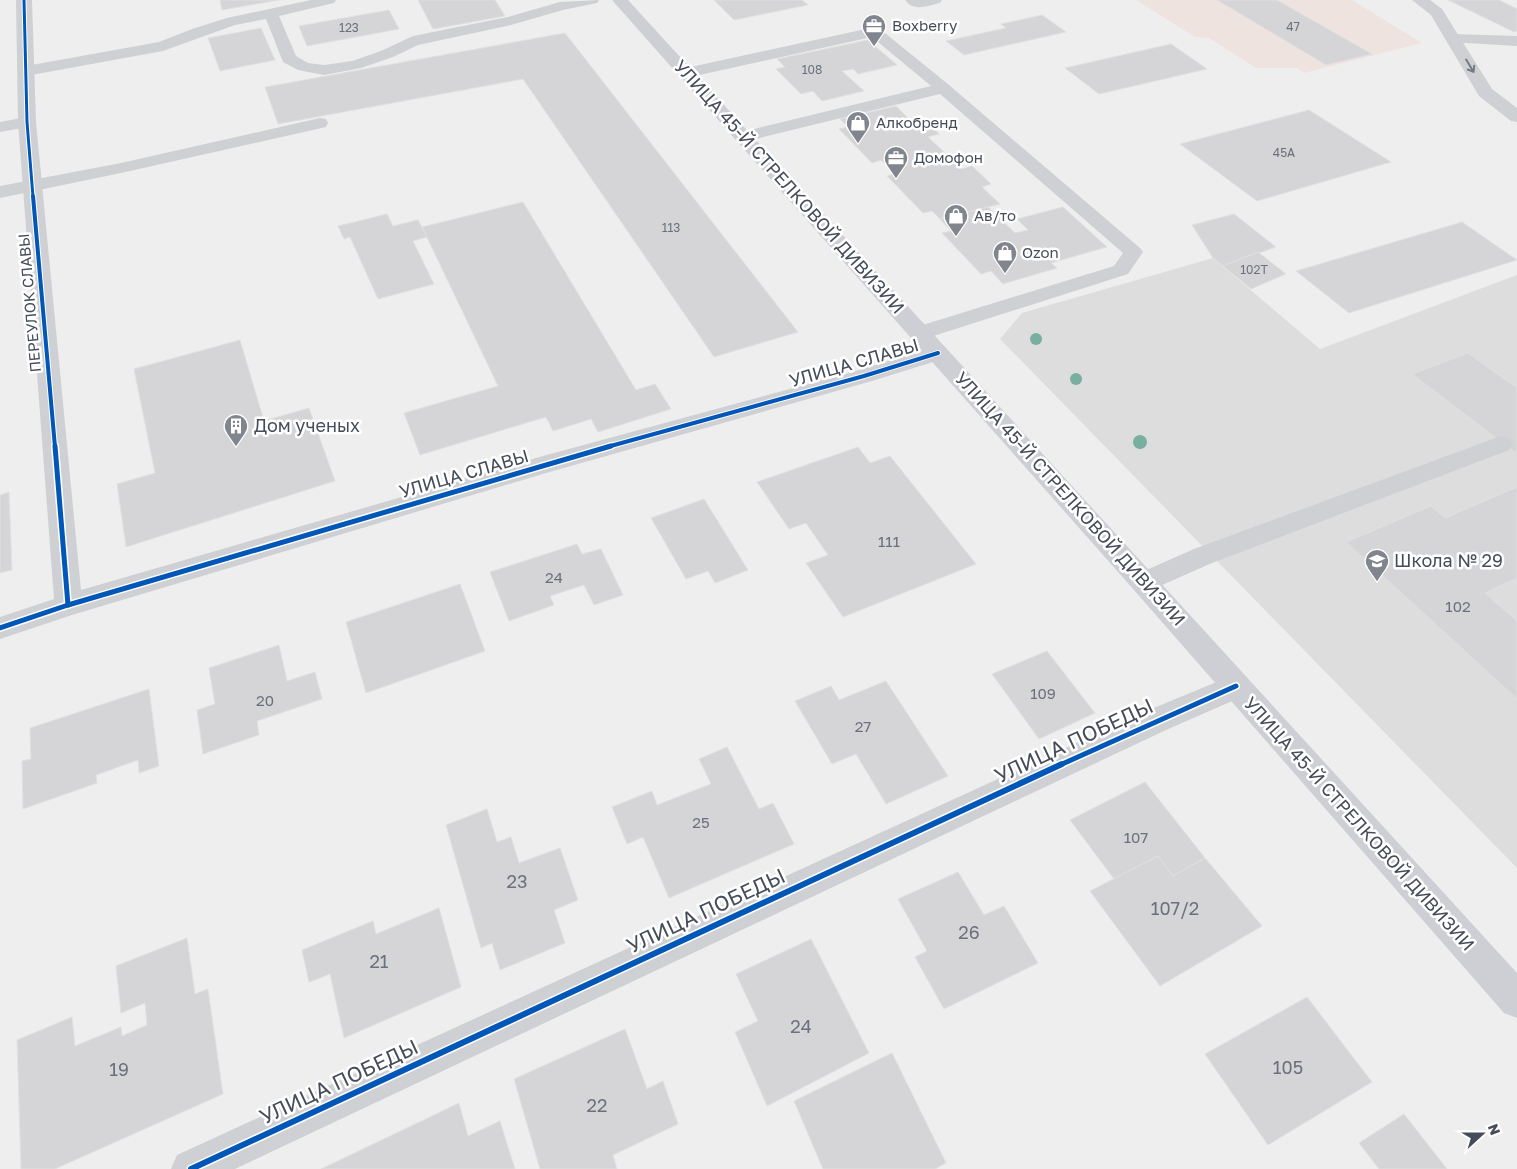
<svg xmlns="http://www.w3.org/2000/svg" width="1517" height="1169" font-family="'Golos Text',sans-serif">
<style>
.education{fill:#ddddde}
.medical{fill:#eee3df}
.building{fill:#d5d5d7;stroke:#e0e0e1}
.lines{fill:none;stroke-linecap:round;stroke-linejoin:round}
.service{fill:#cfd0d3;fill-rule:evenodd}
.minor{fill:#cfd0d3;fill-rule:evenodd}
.secondary{fill:#cecfd4;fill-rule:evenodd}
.cycleway-far3-casing{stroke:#fff;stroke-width:5}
.cycleway-far2-casing{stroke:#fff;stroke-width:6}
.cycleway-far1-casing{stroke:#fff;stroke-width:8}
.cycleway-casing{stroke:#fff;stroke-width:9}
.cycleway-far3{stroke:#0057b8;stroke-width:3}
.cycleway-far2{stroke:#0057b8;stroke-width:4}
.cycleway-far1{stroke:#0057b8;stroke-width:5}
.cycleway{stroke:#0057b8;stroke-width:6}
.tree{fill:#78af9e}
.oneway{stroke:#767a84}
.labels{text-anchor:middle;stroke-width:5;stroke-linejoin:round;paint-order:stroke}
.far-number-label{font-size:12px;fill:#6c707b}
.far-poi-label{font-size:15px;fill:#464c5a;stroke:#fff;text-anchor:start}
.far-street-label{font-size:15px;fill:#464c5a;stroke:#fff}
.number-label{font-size:15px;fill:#6c707b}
.street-label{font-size:18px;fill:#464c5a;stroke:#fff}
.poi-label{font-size:18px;fill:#464c5a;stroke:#fff;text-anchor:start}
.near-number-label{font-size:18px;fill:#6c707b}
.near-street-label{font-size:21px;fill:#464c5a;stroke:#fff}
</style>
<rect width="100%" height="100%" fill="#efeeee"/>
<path class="education" d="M 1213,258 L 1320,349 L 1517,275 L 1517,868 L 1000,339 L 1022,313 Z"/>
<path class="medical" d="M 1136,0 L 1352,0 L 1422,43 L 1304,73 L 1297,68 L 1256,68 L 1209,38 L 1195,37 Z"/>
<g class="building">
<path d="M 220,0 L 279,0 L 222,10 Z"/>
<path d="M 418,0 L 495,0 L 505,16 L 433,29 Z"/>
<path d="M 714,0 L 802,0 L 808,5 L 734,20 Z"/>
<path d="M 1217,0 L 1277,0 L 1372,54 L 1326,65 Z"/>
<path d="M 1448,0 L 1499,0 L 1517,9 L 1517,31 L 1514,32 Z"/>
<path d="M 389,10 L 399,29 L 307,46 L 299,26 Z"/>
<path d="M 1042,15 L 1066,32 L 964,55 L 946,41 L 1006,28 L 1001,24 Z"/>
<path d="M 261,28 L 275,60 L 220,71 L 208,38 Z"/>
<path d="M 565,33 L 798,332 L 714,357 L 523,79 L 278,124 L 265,87 Z"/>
<path d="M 868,40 L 897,65 L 858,74 L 853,69 L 842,71 L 864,91 L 822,101 L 813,91 L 801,94 L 776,69 L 785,67 L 777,59 Z"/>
<path d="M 1171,44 L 1207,69 L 1099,94 L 1065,68 Z"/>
<path d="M 896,106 L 910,120 L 922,118 L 931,126 L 939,134 L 928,137 L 962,169 L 972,166 L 991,184 L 982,187 L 1000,204 L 940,219 L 932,211 L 923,213 L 887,176 L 895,174 L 881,160 L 872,163 L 839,129 L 848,127 L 840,119 Z"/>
<path d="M 1309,110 L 1391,162 L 1257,201 L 1180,144 Z"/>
<path d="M 523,202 L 636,390 L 655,384 L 671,409 L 598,432 L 591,419 L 553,431 L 546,417 L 420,455 L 404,413 L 498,386 L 422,227 Z"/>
<path d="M 988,207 L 1015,233 L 1028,230 L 1017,219 L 1063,207 L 1107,247 L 1051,263 L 1057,268 L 1003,284 L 991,271 L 981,274 L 942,233 L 951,231 L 940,219 Z"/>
<path d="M 387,214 L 393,226 L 418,220 L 427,237 L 413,241 L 434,284 L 378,299 L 350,237 L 344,239 L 338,226 Z"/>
<path d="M 1234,214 L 1276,247 L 1223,266 L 1213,258 L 1192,225 Z"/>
<path d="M 1462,222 L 1517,260 L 1349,313 L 1296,271 Z"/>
<path d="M 1258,252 L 1286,274 L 1251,289 L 1223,266 Z"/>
<path d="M 240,340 L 264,421 L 309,408 L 335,481 L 126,547 L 117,484 L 155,473 L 134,369 Z"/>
<path d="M 1468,353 L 1517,388 L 1517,454 L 1412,374 Z"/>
<path d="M 858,447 L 870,463 L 890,456 L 976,564 L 843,617 L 806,563 L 828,555 L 806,523 L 789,529 L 757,482 Z"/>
<path d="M 1517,487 L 1517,578 L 1485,593 L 1517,621 L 1517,699 L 1346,542 L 1431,506 L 1445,518 Z"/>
<path d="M 9,492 L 12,570 L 0,573 L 0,495 Z"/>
<path d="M 704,499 L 748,570 L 715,583 L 708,571 L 686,579 L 651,518 Z"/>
<path d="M 577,544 L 582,554 L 601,549 L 623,595 L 594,605 L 584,585 L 550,596 L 554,605 L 509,621 L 490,572 Z"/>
<path d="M 460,584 L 485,651 L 366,693 L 346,622 Z"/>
<path d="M 279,645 L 287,681 L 315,672 L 322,699 L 257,721 L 259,735 L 203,754 L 197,710 L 215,704 L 209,668 Z"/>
<path d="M 1047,651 L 1095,713 L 1039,739 L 992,674 Z"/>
<path d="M 886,681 L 948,776 L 886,804 L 856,754 L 832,764 L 795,701 L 831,686 L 839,700 Z"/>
<path d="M 149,689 L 159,766 L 139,773 L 138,760 L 96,775 L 97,783 L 23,809 L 22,761 L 31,759 L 30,728 Z"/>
<path d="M 727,747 L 759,809 L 773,803 L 794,844 L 669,898 L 643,837 L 627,844 L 612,807 L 652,791 L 657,805 L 711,784 L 699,759 Z"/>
<path d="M 1145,782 L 1205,858 L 1173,876 L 1158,856 L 1114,879 L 1070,820 Z"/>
<path d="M 487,809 L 497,842 L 511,837 L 519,863 L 560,848 L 578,900 L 554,910 L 565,943 L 500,970 L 492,943 L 481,948 L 446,825 Z"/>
<path d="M 1158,856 L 1173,876 L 1205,858 L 1262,926 L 1160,986 L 1090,891 Z"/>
<path d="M 958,872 L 984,915 L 1004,906 L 1038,963 L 944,1009 L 915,957 L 927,951 L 898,899 Z"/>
<path d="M 439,908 L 461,987 L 344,1038 L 330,974 L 309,982 L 302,950 L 373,921 L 376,934 Z"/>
<path d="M 187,938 L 195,994 L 208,989 L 223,1094 L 55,1169 L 21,1169 L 17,1040 L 72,1017 L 75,1046 L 121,1027 L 122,1036 L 147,1025 L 145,1003 L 121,1013 L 116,966 Z"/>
<path d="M 811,939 L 869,1053 L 767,1106 L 735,1032 L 758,1021 L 736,974 Z"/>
<path d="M 1307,997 L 1372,1082 L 1268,1145 L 1205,1054 Z"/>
<path d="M 625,1029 L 647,1089 L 663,1081 L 678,1124 L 613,1155 L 617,1169 L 540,1169 L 514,1079 Z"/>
<path d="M 892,1053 L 946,1163 L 935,1169 L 823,1169 L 794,1101 Z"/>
<path d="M 459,1103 L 468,1136 L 500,1121 L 515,1169 L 321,1169 Z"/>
<path d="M 1404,1114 L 1447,1169 L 1379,1169 L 1359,1143 Z"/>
</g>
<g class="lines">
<g class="service">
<path d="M 311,0 L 336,0 L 334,3 L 279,16 L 296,56 L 308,63 L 324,65 L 352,61 L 381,51 L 413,36 L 508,17 L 560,2 L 599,0 L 597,3 L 563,10 L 511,25 L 418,45 L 393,57 L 361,68 L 324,75 L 298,70 L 283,62 L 266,19 L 235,25 L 163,51 L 26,76 L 20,74 L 18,71 L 20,68 L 26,66 L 159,42 L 192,29 L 227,18 Z"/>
<path d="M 905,0 L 942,0 L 940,3 C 927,6 914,12 905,0 Z"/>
<path d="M 875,27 L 880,29 L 949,85 L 1140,248 L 1143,252 L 1128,274 L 927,338 L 920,340 L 913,338 L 909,333 L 913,328 L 1114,266 L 1123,253 L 940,94 L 743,142 L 737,141 L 734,137 L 737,133 L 931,86 L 872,37 L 686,78 L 680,76 L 678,73 L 680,70 L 686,68 Z"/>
<path d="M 1454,34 L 1517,36 L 1517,46 L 1449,42 L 1446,39 L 1449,36 Z"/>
<path d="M 27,117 L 33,118 L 35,122 L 33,126 L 0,132 L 0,122 Z"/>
<path d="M 320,118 L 326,119 L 328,123 L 326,127 L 121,173 L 0,198 L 0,186 L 121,163 Z"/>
<path d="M 1501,436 L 1509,438 L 1513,444 L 1509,450 L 1212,563 L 1153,589 L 1144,592 L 1135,589 L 1131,582 L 1135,575 L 1194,549 Z"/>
</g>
<g class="minor">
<path d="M 16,0 L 32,0 L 36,122 L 81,590 L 543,456 L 856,371 L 930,348 L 938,346 L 946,348 L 949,353 L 946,358 L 872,381 L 546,473 L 72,615 L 0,639 L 0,617 L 54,599 L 18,122 Z"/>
<path d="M 1412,0 L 1430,0 L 1442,9 L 1492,89 L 1517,108 L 1517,122 L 1511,121 L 1479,96 L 1431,15 Z"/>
<path d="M 1236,674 L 1246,677 L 1251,686 L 1246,695 L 1166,730 L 235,1169 L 171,1169 L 177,1155 L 1144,712 Z"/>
</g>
<path class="secondary" d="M 612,0 L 628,0 L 1517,973 L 1517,1018 L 1504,1013 L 1134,590 Z"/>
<g class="cycleway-far3-casing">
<path id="cycleway-far3" d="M 24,0 L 27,122 L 33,197"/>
</g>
<g class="cycleway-far2-casing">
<g id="cycleway-far2">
<path d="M 33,196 L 55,447"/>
<path d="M 607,447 L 864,376 L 938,353"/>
</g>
</g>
<g class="cycleway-far1-casing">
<g id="cycleway-far1">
<path d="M 55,446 L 68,605"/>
<path d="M 0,628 L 68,605 L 611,446"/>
<path d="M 1060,765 L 1236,686"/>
</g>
</g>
<g class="cycleway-casing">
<path id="cycleway" d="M 191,1169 L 1062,764"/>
</g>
<use href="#cycleway-far3" class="cycleway-far3"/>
<use href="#cycleway-far2" class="cycleway-far2"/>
<use href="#cycleway-far1" class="cycleway-far1"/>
<use href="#cycleway" class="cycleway"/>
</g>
<g class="tree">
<circle cx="1036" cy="339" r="6"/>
<circle cx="1076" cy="379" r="6"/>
<circle cx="1140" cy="442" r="7"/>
</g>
<defs><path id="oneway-shaft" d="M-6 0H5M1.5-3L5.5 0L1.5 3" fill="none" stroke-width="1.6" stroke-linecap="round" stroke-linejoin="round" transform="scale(1.25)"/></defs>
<use class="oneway" href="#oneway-shaft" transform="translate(1470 66) rotate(59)"/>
<defs>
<g id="office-pin" transform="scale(1.25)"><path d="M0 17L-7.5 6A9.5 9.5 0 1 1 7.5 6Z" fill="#81858e" stroke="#fff"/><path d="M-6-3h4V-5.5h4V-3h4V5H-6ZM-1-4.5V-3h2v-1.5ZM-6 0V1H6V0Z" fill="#fff"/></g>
<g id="shop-pin" transform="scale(1.25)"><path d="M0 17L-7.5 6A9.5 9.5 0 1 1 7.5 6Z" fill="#81858e" stroke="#fff"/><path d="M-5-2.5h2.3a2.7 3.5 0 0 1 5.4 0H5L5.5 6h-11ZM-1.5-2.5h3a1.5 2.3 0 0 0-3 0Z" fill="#fff"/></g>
<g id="building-pin" transform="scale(1.25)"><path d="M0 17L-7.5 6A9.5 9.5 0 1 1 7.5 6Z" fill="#81858e" stroke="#fff"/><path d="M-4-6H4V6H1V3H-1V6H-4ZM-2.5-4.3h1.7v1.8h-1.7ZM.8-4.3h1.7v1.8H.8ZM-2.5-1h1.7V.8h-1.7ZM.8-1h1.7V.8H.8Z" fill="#fff"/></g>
<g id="school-pin" transform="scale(1.25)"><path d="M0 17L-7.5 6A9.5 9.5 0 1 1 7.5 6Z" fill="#81858e" stroke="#fff"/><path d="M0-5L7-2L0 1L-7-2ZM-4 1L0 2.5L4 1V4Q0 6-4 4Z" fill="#fff"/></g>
</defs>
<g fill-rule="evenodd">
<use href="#office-pin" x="874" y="26"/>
<use href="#shop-pin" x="858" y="123"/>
<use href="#office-pin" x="896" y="158"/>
<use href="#shop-pin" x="956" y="216"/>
<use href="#shop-pin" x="1005" y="253"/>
<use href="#building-pin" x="236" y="426"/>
<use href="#school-pin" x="1377" y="561"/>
</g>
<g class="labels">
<g class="far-number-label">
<text x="1293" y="31">47</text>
<text x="349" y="32">123</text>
<text x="812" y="74">108</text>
<text x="1284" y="157">45А</text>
<text x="671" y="232">113</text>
<text x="1254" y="274">102Т</text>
</g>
<g class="far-poi-label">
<text x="892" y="31">Boxberry</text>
<text x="876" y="128">Алкобренд</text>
<text x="914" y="163">Домофон</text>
<text x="974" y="221">Ав/то</text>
<text x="1022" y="258">Ozon</text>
</g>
<g class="far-street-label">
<text transform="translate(30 303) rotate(-95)" y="5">ПЕРЕУЛОК СЛАВЫ</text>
</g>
<g class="number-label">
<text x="889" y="547">111</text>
<text x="554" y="583">24</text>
<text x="1458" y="612">102</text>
<text x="1043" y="699">109</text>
<text x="265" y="706">20</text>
<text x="863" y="732">27</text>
<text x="701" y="828">25</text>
<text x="1136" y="843">107</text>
</g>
<g class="street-label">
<text transform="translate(789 187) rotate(48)" y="6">УЛИЦА 45-Й СТРЕЛКОВОЙ ДИВИЗИИ</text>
<text transform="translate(854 363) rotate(-16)" y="6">УЛИЦА СЛАВЫ</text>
<text transform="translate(464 474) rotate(-16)" y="6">УЛИЦА СЛАВЫ</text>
<text transform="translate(1070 499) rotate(48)" y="6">УЛИЦА 45-Й СТРЕЛКОВОЙ ДИВИЗИИ</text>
<text transform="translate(1359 824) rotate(48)" y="6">УЛИЦА 45-Й СТРЕЛКОВОЙ ДИВИЗИИ</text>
</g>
<g class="poi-label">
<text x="254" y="432">Дом ученых</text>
<text x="1394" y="567">Школа № 29</text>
</g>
<g class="near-number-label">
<text x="517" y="888">23</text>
<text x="1175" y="915">107/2</text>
<text x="969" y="939">26</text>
<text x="379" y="968">21</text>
<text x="801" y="1033">24</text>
<text x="1288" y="1074">105</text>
<text x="119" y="1076">19</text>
<text x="597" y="1112">22</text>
</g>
<g class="near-street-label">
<text transform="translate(1074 741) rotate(-25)" y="7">УЛИЦА ПОБЕДЫ</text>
<text transform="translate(706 911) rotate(-25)" y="7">УЛИЦА ПОБЕДЫ</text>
<text transform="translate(339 1082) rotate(-25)" y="7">УЛИЦА ПОБЕДЫ</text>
</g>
</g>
<g transform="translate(1482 1134) rotate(69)" stroke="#ffffff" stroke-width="4" paint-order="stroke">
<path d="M0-4L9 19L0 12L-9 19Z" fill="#464c5a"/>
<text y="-8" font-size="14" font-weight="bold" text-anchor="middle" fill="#464c5a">N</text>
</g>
</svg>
